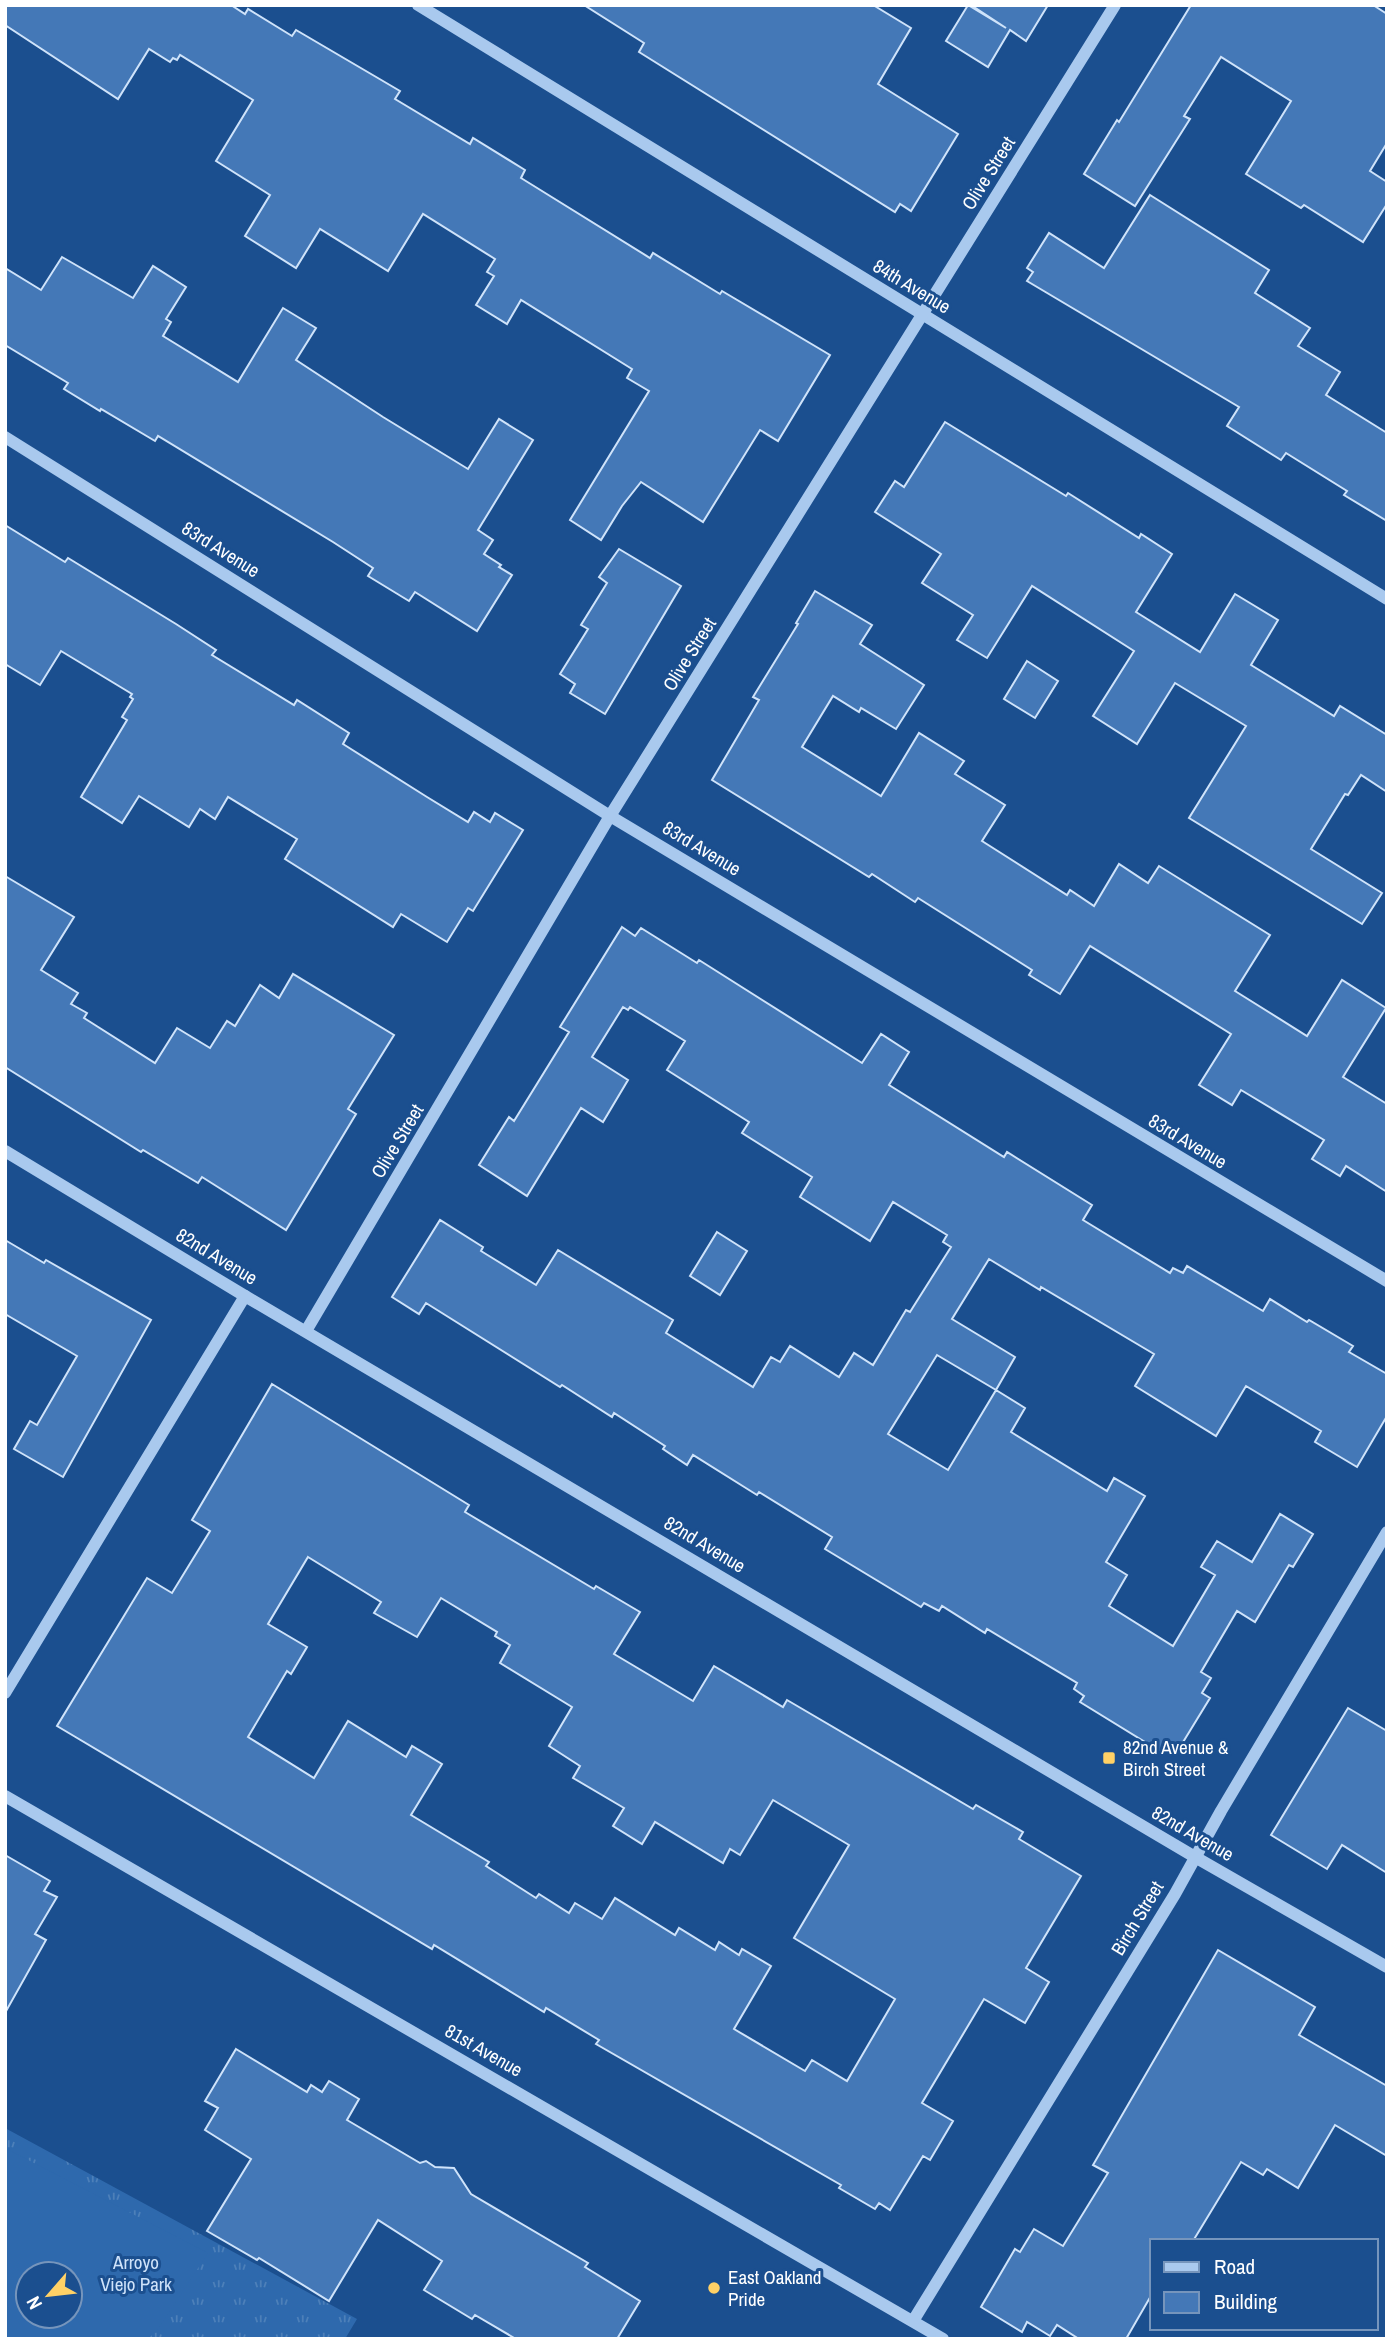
<svg xmlns="http://www.w3.org/2000/svg" width="1392" height="2344" font-family="'Archivo Narrow',sans-serif">
<style>
.grass{fill:url(#grass-tufts);fill-rule:evenodd}
.garden{fill:#2e69ad;fill-rule:evenodd}
.building{fill:#4478b7;stroke:#cfe3fa;stroke-width:2;fill-rule:evenodd}
.lines{fill:none;stroke-linecap:round;stroke-linejoin:round}
.minor{stroke:#a9c9ee;stroke-width:12}
.poi-dot{fill:#ffd166;stroke:#1b4f8f;stroke-width:2.5}
.labels{text-anchor:middle;stroke-width:6;stroke-linejoin:round;paint-order:stroke}
.street-label{font-size:19px;fill:#fff;stroke:#1b4f8f}
.poi-label{font-size:19px;fill:#fff;stroke:#1b4f8f;text-anchor:start}
.park-label{font-size:19px;fill:#cfe3fa;stroke:#1b4f8f}
</style>
<defs>
<pattern id="grass-tufts" width="24" height="20" patternUnits="userSpaceOnUse" patternTransform="scale(1.75)"><rect width="24" height="20" fill="#2e69ad"/><path d="M3 7l-1-3M5 7V3M7 7l1-3M15 17l-1-3M17 17v-4M19 17l1-3" fill="none" stroke="#4d80b9"/></pattern>
</defs>
<rect width="100%" height="100%" fill="#1b4f8f"/>
<path class="grass" d="M 5,2128 L 357,2319 L 345,2339 L 5,2339 ZM 28,2274 L 70,2274 L 70,2316 L 28,2316 Z"/>
<path class="garden" d="M 5,2148 L 208,2253 L 156,2332 L 147,2339 L 5,2339 ZM 28,2274 L 70,2274 L 70,2316 L 28,2316 Z"/>
<g class="building">
<path d="M 5,5 L 231,5 L 245,14 L 248,9 L 292,36 L 296,30 L 400,91 L 395,99 L 470,144 L 473,138 L 525,170 L 521,178 L 650,258 L 653,253 L 720,294 L 722,291 L 830,355 L 778,441 L 760,430 L 703,522 L 641,482 L 622,506 L 601,540 L 570,520 L 649,391 L 627,378 L 632,369 L 521,300 L 507,324 L 476,305 L 494,276 L 487,272 L 495,259 L 423,214 L 388,271 L 320,229 L 296,268 L 245,236 L 270,195 L 216,161 L 253,100 L 180,55 L 177,60 L 173,58 L 170,62 L 149,49 L 118,99 L 5,25 Z"/>
<path d="M 584,5 L 873,5 L 911,28 L 878,84 L 958,134 L 911,211 L 900,204 L 895,212 L 639,52 L 644,43 Z"/>
<path d="M 968,5 L 1006,28 L 971,5 L 1048,5 L 1026,41 L 1010,30 L 988,67 L 946,41 Z"/>
<path d="M 1191,5 L 1373,5 L 1387,14 L 1387,143 L 1370,171 L 1387,182 L 1387,204 L 1363,242 L 1304,205 L 1301,208 L 1246,174 L 1291,101 L 1221,57 L 1184,116 L 1190,119 L 1135,206 L 1084,174 L 1117,120 L 1119,122 Z"/>
<path d="M 1150,195 L 1269,270 L 1255,293 L 1310,328 L 1298,346 L 1340,372 L 1326,395 L 1387,433 L 1387,521 L 1344,495 L 1347,491 L 1286,453 L 1281,460 L 1227,426 L 1239,407 L 1027,281 L 1033,272 L 1027,268 L 1049,233 L 1104,268 Z"/>
<path d="M 62,257 L 133,298 L 153,266 L 186,287 L 166,319 L 171,322 L 163,336 L 238,382 L 283,308 L 316,328 L 296,360 L 383,417 L 468,469 L 499,419 L 533,440 L 478,530 L 493,540 L 484,554 L 501,565 L 499,567 L 512,575 L 477,631 L 415,592 L 409,601 L 368,576 L 373,568 L 333,542 L 158,436 L 155,441 L 101,409 L 100,411 L 64,389 L 68,383 L 5,345 L 5,268 L 41,290 Z"/>
<path d="M 945,422 L 1066,496 L 1068,493 L 1139,538 L 1141,534 L 1172,554 L 1136,612 L 1200,652 L 1235,594 L 1278,620 L 1251,665 L 1334,716 L 1340,706 L 1387,735 L 1387,792 L 1361,775 L 1348,795 L 1345,794 L 1311,849 L 1382,893 L 1362,924 L 1189,818 L 1246,726 L 1175,683 L 1137,744 L 1093,716 L 1134,651 L 1032,586 L 987,658 L 957,640 L 973,615 L 922,583 L 941,554 L 875,512 L 895,481 L 904,487 Z"/>
<path d="M 5,525 L 65,562 L 68,558 L 176,624 L 216,650 L 212,655 L 294,705 L 297,700 L 349,733 L 343,744 L 427,797 L 468,822 L 474,812 L 490,822 L 495,813 L 523,830 L 473,911 L 468,908 L 447,942 L 401,914 L 393,927 L 285,859 L 297,839 L 228,797 L 215,819 L 200,809 L 189,827 L 139,796 L 122,823 L 81,797 L 127,720 L 122,717 L 133,699 L 130,697 L 132,694 L 61,651 L 40,685 L 5,664 Z"/>
<path d="M 619,549 L 681,586 L 605,714 L 570,693 L 575,684 L 560,674 L 588,629 L 581,625 L 607,583 L 599,577 Z"/>
<path d="M 815,591 L 872,625 L 860,644 L 924,685 L 896,729 L 861,708 L 859,712 L 833,696 L 802,747 L 881,796 L 919,733 L 964,761 L 955,774 L 1005,805 L 982,841 L 1067,895 L 1070,890 L 1094,906 L 1119,864 L 1148,883 L 1159,866 L 1270,935 L 1235,991 L 1307,1036 L 1342,980 L 1386,1008 L 1343,1077 L 1387,1104 L 1387,1192 L 1346,1166 L 1340,1176 L 1312,1159 L 1324,1140 L 1241,1090 L 1232,1105 L 1199,1085 L 1231,1034 L 1090,946 L 1060,994 L 1029,975 L 1032,970 L 918,898 L 915,902 L 872,874 L 869,877 L 712,780 L 759,700 L 753,697 L 798,624 L 796,623 Z"/>
<path d="M 1027,661 L 1058,681 L 1035,718 L 1004,699 Z"/>
<path d="M 5,876 L 74,917 L 41,970 L 78,993 L 71,1004 L 87,1013 L 84,1018 L 155,1063 L 177,1028 L 210,1048 L 227,1021 L 235,1026 L 260,985 L 279,998 L 293,974 L 394,1035 L 348,1109 L 356,1114 L 286,1230 L 202,1177 L 198,1183 L 143,1150 L 141,1152 L 5,1067 Z"/>
<path d="M 622,927 L 635,936 L 641,928 L 697,963 L 699,960 L 862,1063 L 881,1034 L 909,1052 L 889,1085 L 1004,1157 L 1007,1152 L 1092,1205 L 1083,1220 L 1170,1273 L 1173,1268 L 1183,1273 L 1187,1266 L 1263,1311 L 1270,1299 L 1307,1322 L 1309,1320 L 1353,1346 L 1349,1352 L 1387,1374 L 1387,1416 L 1357,1467 L 1315,1442 L 1321,1431 L 1246,1386 L 1216,1436 L 1135,1386 L 1154,1354 L 1041,1287 L 1040,1290 L 989,1259 L 952,1319 L 1015,1357 L 996,1390 L 1025,1408 L 1011,1432 L 1107,1491 L 1114,1478 L 1145,1496 L 1106,1562 L 1127,1575 L 1109,1606 L 1173,1646 L 1215,1575 L 1201,1567 L 1217,1541 L 1252,1562 L 1280,1514 L 1313,1534 L 1293,1567 L 1289,1565 L 1255,1622 L 1237,1611 L 1201,1672 L 1211,1678 L 1202,1693 L 1210,1698 L 1177,1752 L 1166,1746 L 1163,1753 L 1080,1702 L 1084,1696 L 1074,1689 L 1077,1683 L 987,1629 L 985,1633 L 942,1606 L 939,1611 L 924,1603 L 921,1607 L 825,1549 L 832,1537 L 759,1492 L 757,1495 L 693,1455 L 687,1465 L 663,1449 L 665,1446 L 614,1413 L 612,1417 L 562,1385 L 560,1387 L 426,1303 L 419,1314 L 392,1297 L 440,1220 L 483,1247 L 481,1251 L 536,1285 L 558,1250 L 673,1320 L 666,1333 L 753,1387 L 771,1357 L 780,1362 L 790,1346 L 839,1377 L 854,1353 L 873,1365 L 906,1310 L 910,1312 L 951,1247 L 943,1242 L 947,1235 L 893,1202 L 870,1241 L 800,1197 L 812,1177 L 742,1133 L 749,1122 L 667,1070 L 685,1041 L 630,1007 L 628,1010 L 623,1007 L 592,1057 L 628,1080 L 603,1122 L 581,1108 L 527,1196 L 479,1165 L 509,1117 L 514,1121 L 569,1032 L 560,1027 ZM 937,1355 L 996,1390 L 948,1470 L 888,1434 Z"/>
<path d="M 717,1232 L 747,1251 L 720,1295 L 690,1276 Z"/>
<path d="M 5,1240 L 44,1263 L 46,1260 L 151,1320 L 63,1477 L 14,1449 L 30,1421 L 37,1425 L 77,1356 L 5,1314 Z"/>
<path d="M 272,1384 L 469,1505 L 465,1512 L 594,1589 L 596,1586 L 640,1612 L 614,1654 L 693,1701 L 714,1666 L 783,1707 L 787,1700 L 973,1809 L 976,1805 L 1023,1832 L 1019,1839 L 1081,1876 L 1026,1968 L 1049,1982 L 1025,2023 L 984,1999 L 922,2103 L 953,2121 L 930,2160 L 923,2156 L 890,2210 L 879,2203 L 875,2209 L 839,2188 L 841,2185 L 596,2044 L 599,2040 L 546,2008 L 544,2012 L 434,1945 L 432,1949 L 57,1726 L 147,1578 L 172,1593 L 210,1531 L 192,1520 ZM 308,1557 L 381,1602 L 374,1613 L 417,1637 L 441,1598 L 497,1632 L 495,1636 L 510,1645 L 500,1663 L 572,1707 L 549,1746 L 580,1766 L 573,1778 L 624,1808 L 613,1826 L 642,1844 L 655,1822 L 723,1863 L 730,1849 L 740,1855 L 773,1800 L 849,1845 L 794,1938 L 895,1999 L 847,2081 L 812,2060 L 805,2071 L 734,2029 L 771,1966 L 742,1949 L 739,1955 L 719,1942 L 715,1950 L 679,1928 L 675,1935 L 615,1898 L 602,1919 L 575,1903 L 569,1913 L 539,1894 L 536,1898 L 486,1866 L 489,1862 L 411,1815 L 442,1764 L 412,1746 L 406,1757 L 348,1721 L 314,1778 L 248,1737 L 287,1671 L 291,1674 L 307,1647 L 268,1624 Z"/>
<path d="M 1348,1708 L 1387,1731 L 1387,1873 L 1342,1845 L 1327,1869 L 1271,1835 Z"/>
<path d="M 5,1855 L 50,1881 L 44,1891 L 57,1897 L 35,1934 L 46,1940 L 5,2013 Z"/>
<path d="M 1218,1950 L 1315,2007 L 1299,2035 L 1387,2086 L 1387,2156 L 1335,2125 L 1298,2188 L 1267,2169 L 1263,2175 L 1241,2162 L 1193,2241 L 1152,2241 L 1152,2294 L 1126,2339 L 1079,2339 L 1057,2325 L 1050,2336 L 1027,2322 L 1022,2332 L 981,2307 L 1015,2249 L 1020,2252 L 1034,2229 L 1063,2246 L 1108,2173 L 1093,2165 Z"/>
<path d="M 236,2049 L 307,2092 L 311,2085 L 322,2092 L 329,2081 L 359,2099 L 347,2120 L 420,2163 L 426,2161 L 435,2167 L 454,2168 L 471,2194 L 588,2263 L 585,2267 L 640,2301 L 617,2339 L 516,2339 L 475,2315 L 472,2319 L 424,2290 L 442,2261 L 378,2220 L 329,2301 L 259,2258 L 257,2260 L 207,2231 L 251,2159 L 205,2130 L 218,2108 L 205,2101 Z"/>
</g>
<g class="lines">
<g class="minor">
<path d="M 418,5 L 1387,599"/>
<path d="M 5,437 L 610,816 L 1387,1281"/>
<path d="M 5,1151 L 245,1296 L 1195,1857 L 1387,1967"/>
<path d="M 306,1331 L 610,816 L 1115,5"/>
<path d="M 5,1693 L 245,1296"/>
<path d="M 5,1796 L 943,2339"/>
<path d="M 913,2321 L 1175,1894 L 1221,1811 L 1387,1532"/>
</g>
</g>
<g class="poi-dot">
<rect x="1102" y="1751" width="14" height="14" rx="3.5"/>
<circle cx="714" cy="2288" r="7"/>
</g>
<g class="labels">
<g class="street-label">
<text transform="translate(988 173) rotate(-58)" y="7">Olive Street</text>
<text transform="translate(912 286) rotate(31)" y="7">84th Avenue</text>
<text transform="translate(221 549) rotate(32)" y="7">83rd Avenue</text>
<text transform="translate(689 654) rotate(-58)" y="7">Olive Street</text>
<text transform="translate(702 848) rotate(31)" y="7">83rd Avenue</text>
<text transform="translate(397 1141) rotate(-59)" y="7">Olive Street</text>
<text transform="translate(1188 1141) rotate(31)" y="7">83rd Avenue</text>
<text transform="translate(217 1256) rotate(31)" y="7">82nd Avenue</text>
<text transform="translate(705 1544) rotate(31)" y="7">82nd Avenue</text>
<text transform="translate(1193 1833) rotate(30)" y="7">82nd Avenue</text>
<text transform="translate(1137 1918) rotate(-59)" y="7">Birch Street</text>
<text transform="translate(484 2050) rotate(30)" y="7">81st Avenue</text>
</g>
<g class="poi-label">
<text x="1123" y="1754">82nd Avenue &amp;<tspan x="1123" dy="22">Birch Street</tspan></text>
<text x="728" y="2284">East Oakland<tspan x="728" dy="22">Pride</tspan></text>
</g>
<g class="park-label">
<text x="136" y="2269">Arroyo<tspan x="136" dy="22">Viejo Park</tspan></text>
</g>
</g>
<rect width="1392" height="2344" fill="none" stroke="#ffffff" stroke-width="14"/>
<rect x="1150" y="2239" width="228" height="91" fill="#1b4f8f" stroke="#7695bc" stroke-width="2"/>
<rect x="1164" y="2262" width="35" height="10" fill="#a9c9ee" stroke="#7695bc" stroke-width="2"/>
<text x="1214" y="2274" font-size="21" fill="#ffffff">Road</text>
<rect x="1164" y="2292" width="35" height="21" fill="#4478b7" stroke="#7695bc" stroke-width="2"/>
<text x="1214" y="2309" font-size="21" fill="#ffffff">Building</text>
<g transform="translate(49 2295) rotate(242)"><circle r="33" fill="#1b4f8f" stroke="#7695bc" stroke-width="2"/>
<path d="M0-5L12 26L0 18L-12 26Z" fill="#ffd166"/>
<text y="-10" font-size="19" font-weight="bold" text-anchor="middle" fill="#ffffff">N</text>
</g>
</svg>
